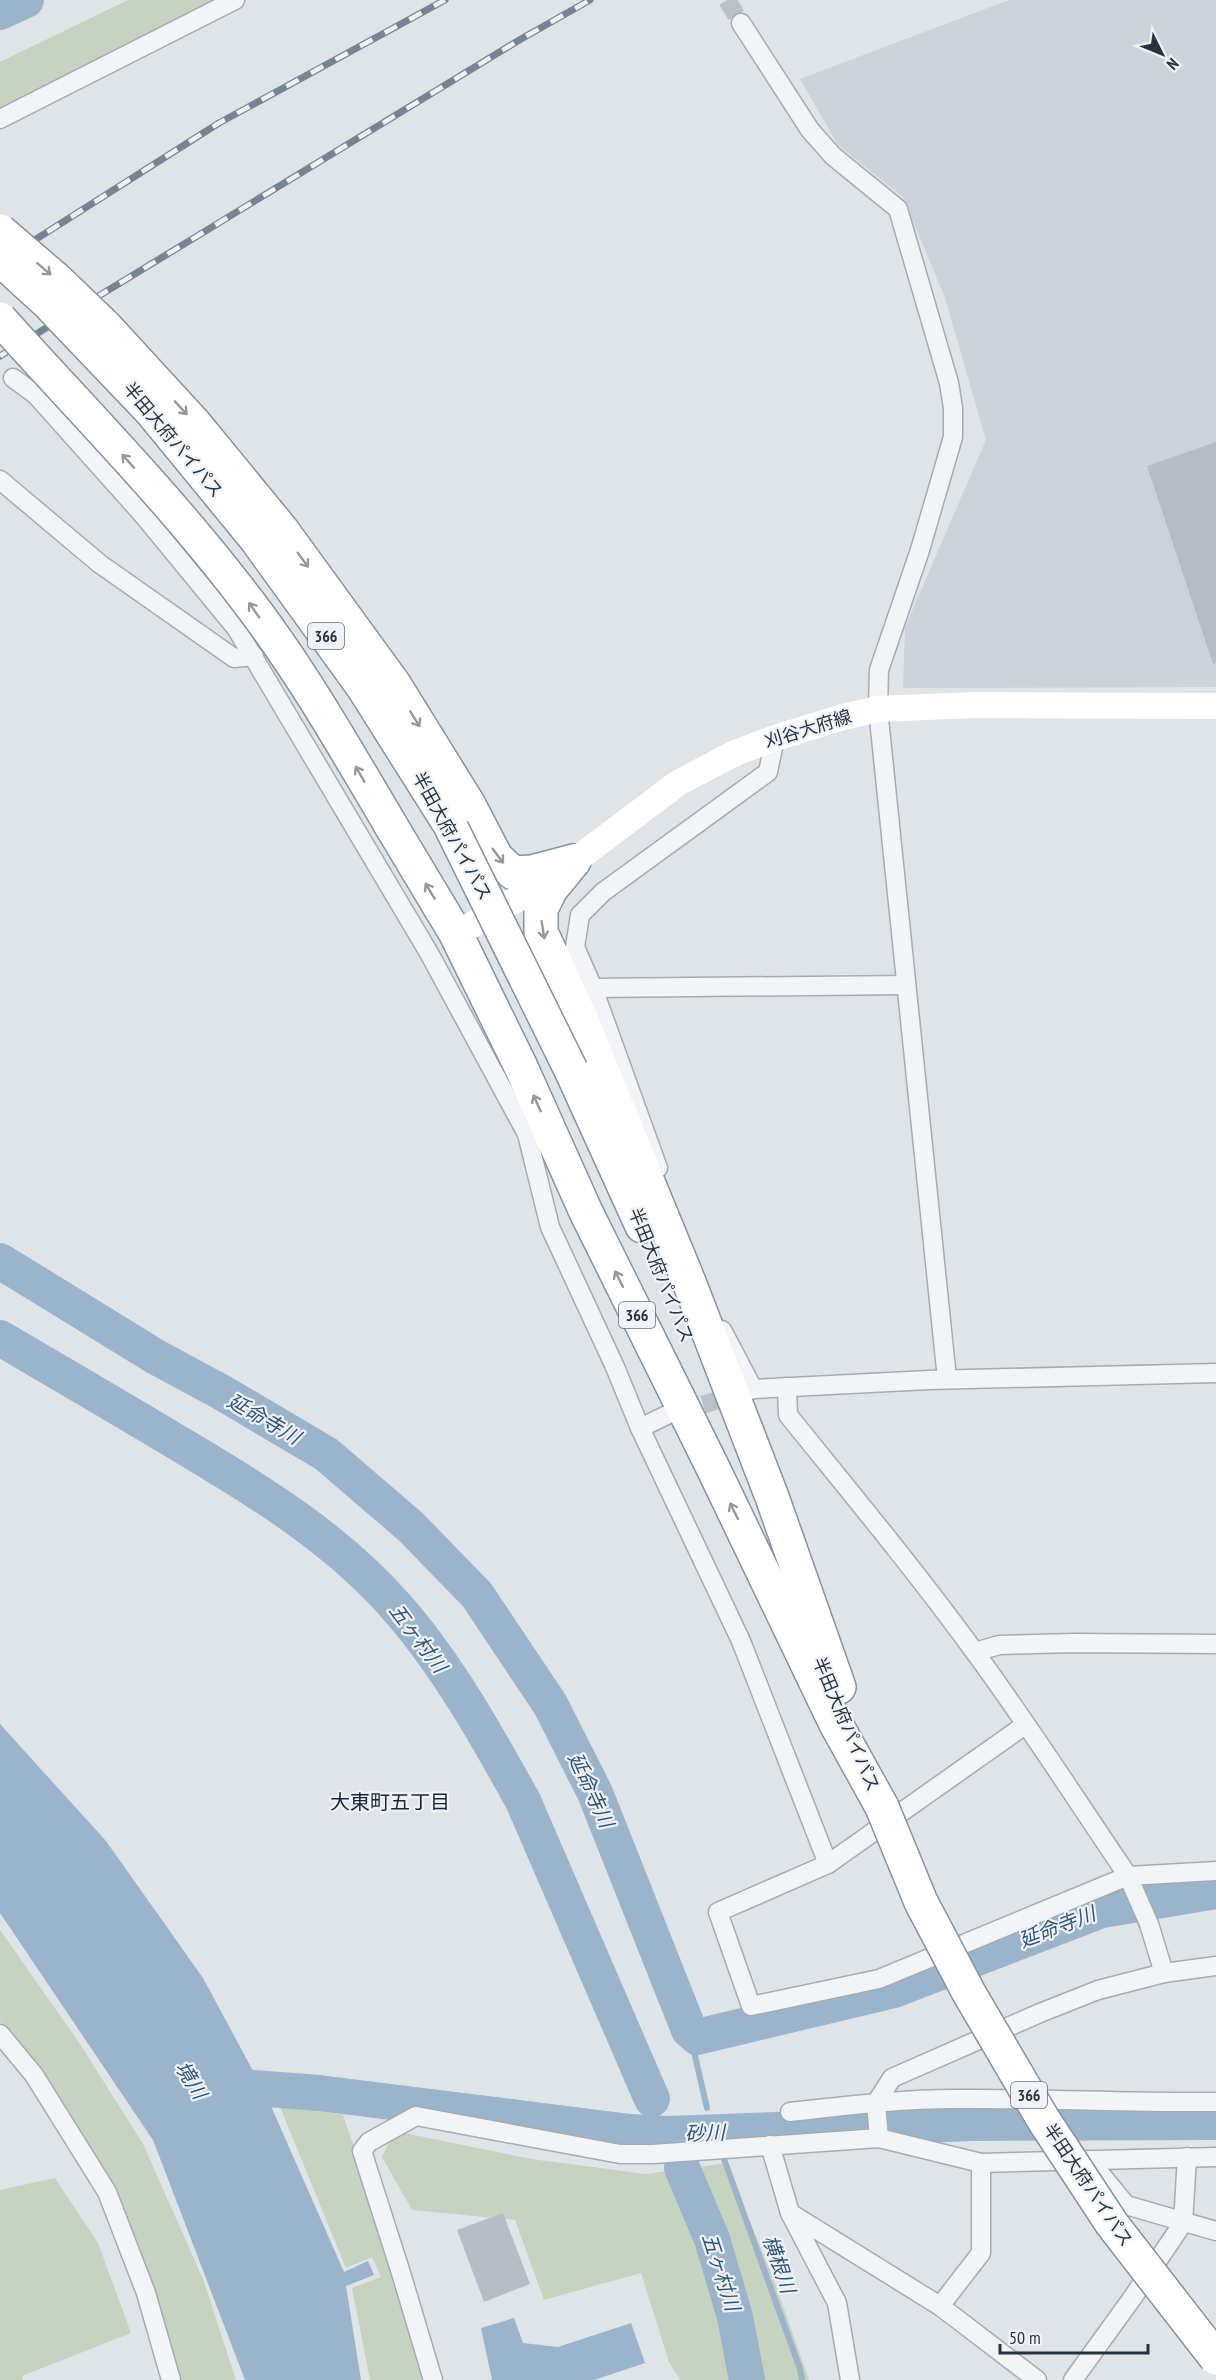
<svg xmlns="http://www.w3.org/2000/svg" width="1216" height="2380" font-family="'PT Sans Narrow','Noto Sans JP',sans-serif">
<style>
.built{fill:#cdd3db}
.green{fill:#c6d3c0}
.water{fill:#99b4cb}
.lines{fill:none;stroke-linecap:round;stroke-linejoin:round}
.stream{stroke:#99b4cb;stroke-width:6}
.river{stroke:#99b4cb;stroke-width:36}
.building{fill:#b6bdc6}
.street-tunnel{stroke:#bac0c7;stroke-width:18;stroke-dasharray:18 9;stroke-linecap:butt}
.street-casing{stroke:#a4abb3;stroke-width:21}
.highway-casing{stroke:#8692a0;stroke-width:36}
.street{stroke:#f2f4f7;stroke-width:18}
.secondary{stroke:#fff;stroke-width:26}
.highway{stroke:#fff;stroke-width:33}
.rail-casing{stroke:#788493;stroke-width:7}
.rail{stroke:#eff3f7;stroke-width:4.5;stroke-dasharray:14;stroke-linecap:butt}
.highway-bridge-casing{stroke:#8692a0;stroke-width:36;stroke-linecap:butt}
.highway-bridge{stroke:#fff;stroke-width:33}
.oneway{stroke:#9498a0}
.labels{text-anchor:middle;stroke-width:4.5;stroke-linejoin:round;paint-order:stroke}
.shield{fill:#eff3f7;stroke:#646c78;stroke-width:1.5}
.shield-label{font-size:16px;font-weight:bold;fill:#283241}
.street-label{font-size:18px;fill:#283241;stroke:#eff3f7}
.water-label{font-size:20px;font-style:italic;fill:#305477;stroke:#eff3f7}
.neighbourhood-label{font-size:20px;fill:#1a2332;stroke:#eff3f7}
</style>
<rect width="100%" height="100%" fill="#dfe4e9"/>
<path class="built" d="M 1009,0 L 1216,0 L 1216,687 L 903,688 L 905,627 L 986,440 L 945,298 L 903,197 L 838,145 L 800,79 Z"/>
<g class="green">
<path d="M 128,0 L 215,0 L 0,107 L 0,62 Z"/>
<path d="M 0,1930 L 80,2044 L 143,2144 L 203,2279 L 236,2380 L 178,2380 L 154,2291 L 40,2069 L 0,2021 Z"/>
<path d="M 278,2102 L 343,2115 L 381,2227 L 427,2380 L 370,2380 L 352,2288 L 381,2277 L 372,2257 L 346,2268 Z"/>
<path d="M 395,2131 L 531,2159 L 646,2174 L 726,2163 L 775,2283 L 809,2380 L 680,2380 L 669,2362 L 641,2273 L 544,2300 L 515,2220 L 412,2210 L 382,2157 Z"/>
<path d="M 55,2178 L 98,2243 L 131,2333 L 22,2376 L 23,2380 L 0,2380 L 0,2190 Z"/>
</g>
<g class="water">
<path d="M 0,1724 L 106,1841 L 203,1978 L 267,2097 L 344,2272 L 368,2261 L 374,2275 L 346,2286 L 361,2380 L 245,2380 L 153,2140 L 0,1913 Z"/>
<path d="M 514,2318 L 523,2343 L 558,2347 L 631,2323 L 645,2363 L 594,2380 L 492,2380 L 481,2328 Z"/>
</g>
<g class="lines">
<g class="stream">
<path d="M 689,2030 L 707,2108"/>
<path d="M 724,2159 L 800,2369 L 802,2380"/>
</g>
<g class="river">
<path d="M 0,12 L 26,0"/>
<path d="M 0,1261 L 156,1357 L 221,1392 L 326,1454 L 411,1527 L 477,1595 L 550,1704 L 595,1793 L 689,2030 L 697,2037 L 894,1990 L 1102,1910 L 1216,1891"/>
<path d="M 0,1338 C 63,1375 125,1411 188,1449 C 264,1494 342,1543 400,1611 C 449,1668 487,1736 523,1801 L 652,2099"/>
<path d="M 215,2085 L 319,2093 L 630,2132 L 668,2134 L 973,2123 L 1216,2122"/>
<path d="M 682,2168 L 712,2239 L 735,2317 L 747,2380"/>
</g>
</g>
<g class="building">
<path d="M 1216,442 L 1216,663 L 1213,664 L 1147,466 Z"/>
<path d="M 503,2213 L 530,2284 L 484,2302 L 457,2230 Z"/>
</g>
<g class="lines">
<g class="street-tunnel">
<path d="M 727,0 L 741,23"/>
<path d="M 677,1412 L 740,1394"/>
</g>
<g class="street-casing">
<g id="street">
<path d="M 741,23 L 810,130 L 833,156 L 898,209 L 949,383 L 953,408 L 953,437 L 920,550 L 879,670 L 878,709 L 947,1379"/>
<path d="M 0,119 L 235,0"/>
<path d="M 13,378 L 36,395 L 144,516 L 236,628 L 429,953 L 527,1134 L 550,1227 L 615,1367 L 640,1428 L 741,1641 L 828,1864"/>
<path d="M 0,480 L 100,564 L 234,658 L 254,656"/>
<path d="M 593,988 L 906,985"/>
<path d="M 658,1168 L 593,988 L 575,947 L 580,915 L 603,892 L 768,772 L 775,738"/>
<path d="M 722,1330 L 753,1389 L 745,1392"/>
<path d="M 787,1387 L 788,1415 C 851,1493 915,1570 974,1651 C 1028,1724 1077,1801 1128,1876 L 879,1979 L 751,2006 L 718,1912 L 828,1864 L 1025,1725"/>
<path d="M 753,1389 L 929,1380 L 1216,1373"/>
<path d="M 640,1428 L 669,1414"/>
<path d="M 975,1652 L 999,1645 L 1074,1643 L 1216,1644"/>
<path d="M 1164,1973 L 1149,1924 L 1128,1876 L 1216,1871"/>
<path d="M 0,2034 L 34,2075 L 107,2192 L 146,2293 L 171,2380"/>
<path d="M 876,2103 L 892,2078 L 1040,2013 L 1098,1990 L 1164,1973 L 1216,1966"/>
<path d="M 876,2103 L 879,2138"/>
<path d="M 790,2112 C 845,2106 900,2099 955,2099 C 1042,2098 1129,2103 1216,2102"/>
<path d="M 770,2145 L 790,2213 L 837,2303 L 850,2380"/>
<path d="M 1089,2160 L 1126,2205 L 1216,2231"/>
<path d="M 790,2213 L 940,2306 L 1037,2380"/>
<path d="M 940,2306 L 981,2253 L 981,2163"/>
<path d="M 433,2380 L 401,2273 L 362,2151 L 369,2142 L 416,2116 L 620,2154 L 653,2154 L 879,2138 L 981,2163 L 1216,2157"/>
<path d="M 1073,2380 L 1133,2297 L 1183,2223 L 1187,2157"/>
</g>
</g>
<g class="highway-casing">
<g id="highway">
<path d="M 469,805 L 496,857 L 513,873 L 532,872 L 574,861"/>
<path d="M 390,824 L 456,934 L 521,1067 L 586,1212 L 713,1468 L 836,1724 L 882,1807"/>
<path d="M 574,861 L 551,889 L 541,909 L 541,932 L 581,1019 L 689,1282 L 772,1497 L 839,1687"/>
<path d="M 571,1070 L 642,1226"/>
</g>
</g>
<use href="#street" class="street"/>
<path class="secondary" d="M 456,934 L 544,884 L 678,783 L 733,754 L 775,738 L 843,717 L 878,709 L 975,705 L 1216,706"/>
<use href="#highway" class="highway"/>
<g class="rail-casing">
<g id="rail">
<path d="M 0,262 L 219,123 L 445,0"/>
<path d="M 0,356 L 521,39 L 590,0"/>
</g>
</g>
<use href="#rail" class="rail"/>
<g class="highway-bridge-casing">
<g id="highway-bridge">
<path d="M 0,231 L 56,279 L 105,326 L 195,424 L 282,530 L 394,684 L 469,805"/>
<path d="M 0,259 L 48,303 L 151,411 L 256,539 L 363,687 L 450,825 L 571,1070"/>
<path d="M 0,319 C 82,410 169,498 243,595 C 299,667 344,746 390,824"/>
<path d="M 882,1807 L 921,1902 L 969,1993 L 1043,2119 L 1112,2224 L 1216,2358"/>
</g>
</g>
<use href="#highway-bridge" class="highway-bridge"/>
</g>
<defs><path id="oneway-shaft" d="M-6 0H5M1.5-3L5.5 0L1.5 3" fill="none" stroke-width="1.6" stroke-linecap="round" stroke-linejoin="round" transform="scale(1.5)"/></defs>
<g class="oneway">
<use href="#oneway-shaft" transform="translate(44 269) rotate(41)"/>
<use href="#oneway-shaft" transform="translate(181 408) rotate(47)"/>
<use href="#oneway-shaft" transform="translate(128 461) rotate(-132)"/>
<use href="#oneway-shaft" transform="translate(303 560) rotate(54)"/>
<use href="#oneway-shaft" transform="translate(254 610) rotate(-125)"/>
<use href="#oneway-shaft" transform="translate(415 719) rotate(58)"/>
<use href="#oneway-shaft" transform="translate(360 774) rotate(-120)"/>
<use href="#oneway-shaft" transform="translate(498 856) rotate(53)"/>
<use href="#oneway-shaft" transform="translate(430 891) rotate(-121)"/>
<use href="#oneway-shaft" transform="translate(543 930) rotate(81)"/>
<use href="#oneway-shaft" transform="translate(537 1103) rotate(-114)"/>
<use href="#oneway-shaft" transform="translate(619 1279) rotate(-116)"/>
<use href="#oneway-shaft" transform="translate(734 1511) rotate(-116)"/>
</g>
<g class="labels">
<g class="shield">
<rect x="308" y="623" width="36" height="26" rx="4.5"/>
<rect x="619" y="1302" width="36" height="26" rx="4.5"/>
<rect x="1011" y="2082" width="36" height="26" rx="4.5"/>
</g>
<g class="shield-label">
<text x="326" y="642">366</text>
<text x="637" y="1321">366</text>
<text x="1029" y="2101">366</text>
</g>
<g class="street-label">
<text transform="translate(173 440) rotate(50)" y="6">半田大府パイパス</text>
<text transform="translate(808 729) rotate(-17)" y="6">刈谷大府線</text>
<text transform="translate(452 836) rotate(61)" y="6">半田大府パイパス</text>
<text transform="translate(661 1275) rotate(68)" y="6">半田大府パイパス</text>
<text transform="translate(846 1724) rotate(67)" y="6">半田大府パイパス</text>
<text transform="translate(1088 2185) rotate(56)" y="6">半田大府パイパス</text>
</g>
<g class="water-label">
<text transform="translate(264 1419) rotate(30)" y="7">延命寺川</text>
<text transform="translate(418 1638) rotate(53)" y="7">五ヶ村川</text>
<text transform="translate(591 1790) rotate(65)" y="7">延命寺川</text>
<text transform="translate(1057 1927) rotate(-21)" y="7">延命寺川</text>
<text transform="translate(191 2080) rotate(58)" y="7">境川</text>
<text transform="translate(705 2133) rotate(-2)" y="7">砂川</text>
<text transform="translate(779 2264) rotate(71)" y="7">横根川</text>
<text transform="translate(721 2272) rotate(72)" y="7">五ヶ村川</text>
</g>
<g class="neighbourhood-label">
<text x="390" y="1809">大東町五丁目</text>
</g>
</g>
<g transform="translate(1162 54) rotate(133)" stroke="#eff3f7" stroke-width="4.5" paint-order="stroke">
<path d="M0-4.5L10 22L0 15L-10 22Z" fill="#283241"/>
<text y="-9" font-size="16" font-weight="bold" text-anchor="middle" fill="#283241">N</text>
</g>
<path d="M1000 2344v9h148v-9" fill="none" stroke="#283241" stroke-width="3"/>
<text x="1009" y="2344" font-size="18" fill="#283241" stroke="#eff3f7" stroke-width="4.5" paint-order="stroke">50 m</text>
</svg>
